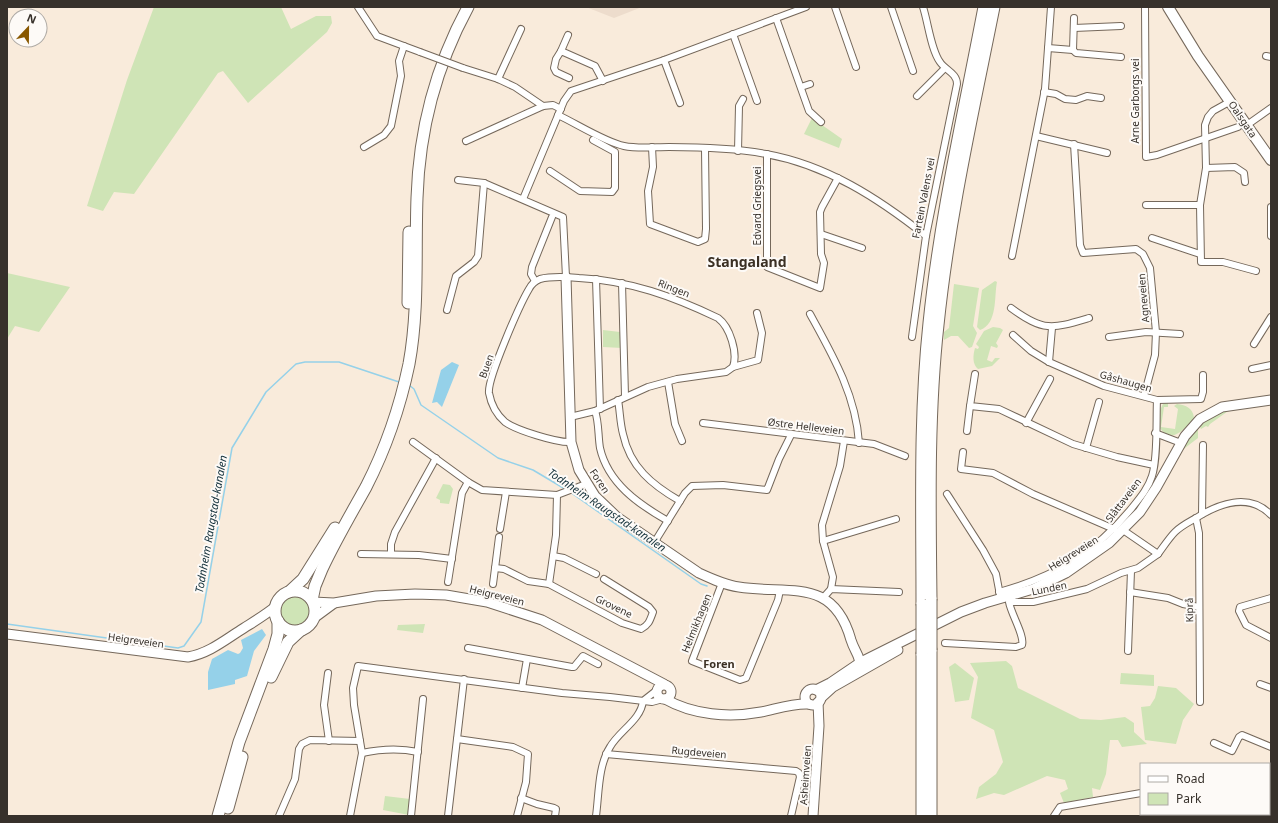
<svg xmlns="http://www.w3.org/2000/svg" width="1278" height="823" font-family="'Noto Sans',sans-serif">
<style>
.commercial{fill:#eddccc}
.green{fill:#cfe4b6}
.water{fill:#95d1e9}
.lines{fill:none;stroke-linecap:round;stroke-linejoin:round}
.stream{stroke:#95d1e9;stroke-width:1.5}
.street-casing{stroke:#75685b;stroke-width:8}
.secondary-casing{stroke:#75685b;stroke-width:11}
.primary-casing{stroke:#75685b;stroke-width:12}
.highway-casing{stroke:#75685b;stroke-width:13}
.street{stroke:#fff;stroke-width:6}
.secondary{stroke:#fff;stroke-width:9}
.primary{stroke:#fff;stroke-width:10}
.highway{stroke:#fff;stroke-width:11}
.street-bridge-casing{stroke:#75685b;stroke-width:8;stroke-linecap:butt}
.highway-bridge-casing{stroke:#75685b;stroke-width:13;stroke-linecap:butt}
.street-bridge{stroke:#fff;stroke-width:6}
.highway-bridge{stroke:#fff;stroke-width:11}
.labels{text-anchor:middle;stroke-width:4;stroke-linejoin:round;paint-order:stroke}
.street-label{font-size:10px;fill:#37312b;stroke:#fdfaf7}
.water-label{font-size:11px;font-style:italic;fill:#14313b;stroke:#fdfaf7}
.neighbourhood-label{font-size:11px;font-weight:bold;fill:#3b3024;stroke:#fdfaf7}
.district-label{font-size:14px;font-weight:bold;fill:#3b3024;stroke:#fdfaf7}
</style>
<rect width="100%" height="100%" fill="#f9ebdb"/>
<path class="commercial" d="M 586,7 L 642,7 L 614,18 Z"/>
<g class="green">
<path d="M 154,7 L 281,7 L 291,29 L 316,16 L 331,16 L 332,23 L 327,32 L 248,103 L 223,71 L 218,73 L 134,194 L 114,192 L 103,211 L 87,206 L 127,80 Z"/>
<path d="M 812,118 L 842,139 L 839,148 L 804,134 Z"/>
<path d="M 7,273 L 70,287 L 39,332 L 15,326 L 7,339 Z"/>
<path d="M 995,281 L 997,282 C 994,296 998,324 980,330 L 977,327 L 982,290 Z"/>
<path d="M 954,284 L 979,288 L 973,326 L 977,333 L 972,347 L 969,348 L 958,336 L 951,336 L 944,340 L 944,332 L 949,328 Z"/>
<path d="M 993,327 L 1000,328 L 1003,330 L 996,343 L 998,346 L 997,348 L 991,346 L 987,360 L 992,362 L 995,358 L 1000,358 L 992,366 L 978,369 C 972,364 973,355 975,348 L 978,349 L 979,347 L 976,344 L 984,331 Z"/>
<path d="M 603,330 L 620,332 L 622,348 L 603,347 Z"/>
<path d="M 1168,403 L 1168,407 L 1164,407 L 1161,427 L 1175,429 L 1178,409 L 1174,406 L 1177,404 C 1186,405 1193,408 1194,418 C 1185,428 1172,446 1159,427 L 1159,412 L 1163,404 Z"/>
<path d="M 1231,409 L 1210,424 L 1208,427 L 1206,426 L 1201,429 L 1199,425 L 1219,413 Z"/>
<path d="M 1198,427 L 1198,438 L 1181,451 L 1188,438 Z"/>
<path d="M 443,484 L 450,485 L 453,489 L 449,504 L 440,503 L 440,500 L 436,498 Z"/>
<circle cx="295" cy="611" r="15"/>
<path d="M 425,624 L 423,633 L 397,630 L 398,625 Z"/>
<path d="M 1006,661 L 1012,666 L 1018,688 L 1080,719 L 1101,720 L 1125,717 L 1134,723 L 1134,732 L 1147,744 L 1122,747 L 1118,740 L 1110,740 L 1106,774 L 1100,790 L 1092,788 L 1093,797 L 1064,803 L 1060,793 L 1068,789 L 1065,780 L 1047,776 L 1004,795 L 994,793 L 976,799 L 979,787 L 996,774 L 1003,762 L 994,730 L 971,718 L 978,677 L 970,663 Z"/>
<path d="M 955,663 L 974,678 L 969,700 L 955,702 L 949,667 Z"/>
<path d="M 1121,673 L 1154,675 L 1154,686 L 1120,684 Z"/>
<path d="M 1158,686 L 1176,688 L 1194,704 L 1183,720 L 1176,744 L 1145,740 L 1141,707 L 1150,706 L 1155,698 Z"/>
<path d="M 385,796 L 410,799 L 409,815 L 383,810 Z"/>
</g>
<g class="water">
<path d="M 452,362 L 459,365 L 442,407 L 437,402 L 432,403 L 441,370 Z"/>
<path d="M 262,629 L 266,635 L 254,651 L 247,676 L 235,680 L 235,684 L 208,690 L 208,672 L 212,659 L 228,650 L 238,654 L 240,653 L 243,648 L 241,640 Z"/>
</g>
<g class="lines">
<g class="stream">
<path d="M 409,385 L 414,389 L 421,405 L 498,458 L 533,470 L 565,489"/>
<path d="M 570,492 L 701,584 L 707,586"/>
<path d="M 7,624 L 178,648 L 184,646 L 201,622 L 232,448 L 266,392 L 296,364 L 305,362 L 339,362 L 399,382"/>
</g>
<g class="street-casing">
<g id="street">
<path d="M 358,7 L 377,36 L 420,52"/>
<path d="M 835,7 L 856,67"/>
<path d="M 891,7 L 913,71"/>
<path d="M 1145,7 L 1146,157 L 1157,155 L 1238,127"/>
<path d="M 776,18 L 809,111 L 821,122"/>
<path d="M 1074,18 L 1073,50 L 1076,53 L 1121,57"/>
<path d="M 1074,28 L 1121,26"/>
<path d="M 733,34 L 757,101"/>
<path d="M 1048,48 L 1073,50"/>
<path d="M 561,51 L 568,35"/>
<path d="M 1266,56 L 1271,57"/>
<path d="M 664,60 L 680,103"/>
<path d="M 463,68 L 498,79 L 515,87 L 543,106"/>
<path d="M 569,78 L 556,72 L 554,68 L 556,59 L 561,51 L 595,66 L 603,81"/>
<path d="M 498,79 L 521,29"/>
<path d="M 801,87 L 810,84"/>
<path d="M 1044,92 L 1056,94 L 1065,99 L 1076,100 L 1087,96 L 1101,98"/>
<path d="M 917,96 L 945,68"/>
<path d="M 1231,101 L 1213,111 L 1208,117 L 1205,125 L 1206,168 L 1200,205 L 1201,262 L 1223,262 L 1256,271"/>
<path d="M 558,115 C 577,124 605,142 624,146 C 638,149 655,147 669,147 C 701,147 735,148 766,154 C 827,165 878,198 926,236"/>
<path d="M 1247,125 L 1271,108"/>
<path d="M 1036,136 L 1107,153"/>
<path d="M 466,141 L 543,106 L 553,105 L 561,109"/>
<path d="M 1074,144 L 1080,245 L 1083,253 L 1136,249 L 1143,254 L 1150,268 L 1156,332 L 1155,355 L 1144,396"/>
<path d="M 364,147 L 384,135 L 391,126 L 401,76 L 399,61 L 404,46"/>
<path d="M 652,147 L 653,167 L 648,191 L 650,224 L 698,242 L 705,239 L 706,229 L 705,149"/>
<path d="M 738,151 L 739,106 L 743,99"/>
<path d="M 767,154 L 767,267 L 820,288 L 824,263 L 821,254 L 820,212 L 822,207 L 838,178"/>
<path d="M 1206,168 L 1235,167 L 1244,173 L 1245,182"/>
<path d="M 550,171 L 580,191 L 612,192 L 615,188 L 615,152 L 593,140"/>
<path d="M 458,180 L 484,183 L 563,217 L 566,277"/>
<path d="M 523,199 L 564,101 L 571,91 L 664,60 L 806,7"/>
<path d="M 1146,205 L 1200,205"/>
<path d="M 1271,207 L 1271,236"/>
<path d="M 821,234 L 862,248"/>
<path d="M 1152,238 L 1200,254"/>
<path d="M 1012,256 L 1045,89 L 1051,7"/>
<path d="M 596,279 L 600,409"/>
<path d="M 535,281 L 531,274 L 532,267 L 552,217"/>
<path d="M 622,283 L 625,396"/>
<path d="M 1011,308 C 1044,332 1052,329 1089,318"/>
<path d="M 447,310 L 456,276 L 474,262 L 478,256 L 484,183"/>
<path d="M 810,314 C 832,354 856,395 859,443"/>
<path d="M 1013,335 L 1031,351 L 1049,362 L 1104,386 L 1157,400 L 1201,399 L 1203,392 L 1203,375"/>
<path d="M 912,337 L 926,236 L 957,84 C 957,73 945,70 940,62 C 931,50 928,22 923,7"/>
<path d="M 1109,337 L 1146,332 L 1180,334"/>
<path d="M 1254,344 L 1271,317"/>
<path d="M 1049,362 L 1052,328"/>
<path d="M 1252,369 L 1271,365"/>
<path d="M 975,374 L 970,406 L 999,409 L 1073,444 L 1117,457 L 1154,465"/>
<path d="M 668,382 L 675,424 L 682,441"/>
<path d="M 618,400 C 620,411 620,423 623,434 C 630,467 652,485 680,501"/>
<path d="M 595,411 C 599,422 598,436 600,448 C 608,483 638,504 668,521"/>
<path d="M 570,417 L 595,411 L 648,387 L 677,379 L 726,372 L 733,367 L 758,360 L 762,333 L 757,313"/>
<path d="M 703,423 L 874,444 L 905,456"/>
<path d="M 1026,423 L 1050,379"/>
<path d="M 967,431 L 970,406"/>
<path d="M 1155,433 L 1181,443"/>
<path d="M 413,442 L 468,482 L 482,490 L 557,495 L 586,484"/>
<path d="M 571,442 C 557,443 516,430 505,422 C 497,415 491,404 489,393 C 487,379 520,304 529,289 C 531,285 535,281 540,279 C 552,276 567,277 579,278 C 631,281 672,296 718,318 C 730,327 738,353 733,367"/>
<path d="M 1086,448 L 1099,402"/>
<path d="M 963,452 L 961,469 L 993,473 L 1033,494 L 1114,529"/>
<path d="M 947,494 L 983,550 L 996,574 L 1000,595"/>
<path d="M 1202,514 L 1203,445"/>
<path d="M 1196,518 L 1199,533 L 1200,702"/>
<path d="M 500,529 L 506,492"/>
<path d="M 1123,530 L 1158,554 C 1164,546 1169,538 1175,532 C 1181,526 1189,522 1196,518 C 1218,504 1249,492 1271,515"/>
<path d="M 823,541 L 896,519"/>
<path d="M 654,543 L 685,493 L 692,486 L 723,485 L 767,490 L 779,459 L 791,435"/>
<path d="M 361,554 L 419,555 L 452,559"/>
<path d="M 391,554 L 391,544 L 395,532 L 436,458"/>
<path d="M 553,556 L 564,558 L 596,574"/>
<path d="M 495,568 L 504,569 L 528,581 L 549,584 L 622,623 L 641,629 C 649,625 650,620 653,612 L 649,607 L 604,579"/>
<path d="M 448,582 L 462,493 L 468,482"/>
<path d="M 722,583 L 692,661 L 740,680 L 746,678 L 778,600 L 780,590"/>
<path d="M 493,584 L 499,537"/>
<path d="M 549,584 L 556,535 L 557,495"/>
<path d="M 831,589 L 833,577 L 823,541 L 822,525 L 840,466 L 844,441"/>
<path d="M 999,592 C 1054,577 1095,553 1131,509 C 1139,499 1148,489 1152,476 C 1158,458 1156,420 1157,400"/>
<path d="M 1130,592 L 1168,598 L 1183,604 L 1199,607"/>
<path d="M 823,598 L 831,589 L 899,592"/>
<path d="M 1271,598 L 1240,607 L 1239,611 L 1246,625 L 1271,638"/>
<path d="M 945,643 L 1016,647 L 1022,645 C 1025,636 1011,614 1009,602 L 1033,602 L 1087,589 L 1121,573 L 1138,568 L 1158,554"/>
<path d="M 468,648 L 572,667 L 574,667 L 583,656 L 598,664"/>
<path d="M 1128,651 L 1131,571"/>
<path d="M 328,673 L 324,705 L 329,741"/>
<path d="M 1260,684 L 1271,688"/>
<path d="M 522,688 L 527,659"/>
<path d="M 643,701 L 657,690"/>
<path d="M 457,739 L 513,747 L 528,754 L 526,782 L 517,816"/>
<path d="M 1214,743 L 1232,751 L 1239,737 L 1242,735 L 1271,747"/>
<path d="M 362,753 C 381,749 399,748 418,752"/>
<path d="M 606,754 L 796,771 L 799,773 L 800,777 L 791,816"/>
<path d="M 521,798 L 537,804 L 554,808 L 556,809 L 555,816"/>
<path d="M 1204,814 L 1206,816"/>
<path d="M 279,816 L 295,779 L 299,749 L 302,744 L 310,740 L 360,741"/>
<path d="M 350,816 L 362,753 L 354,705 L 353,688 L 358,666 L 562,693 L 610,697 L 652,702 L 663,699"/>
<path d="M 411,816 L 423,699"/>
<path d="M 448,816 L 464,679"/>
<path d="M 596,816 C 599,794 598,766 610,747 C 619,731 641,720 643,701"/>
<path d="M 1054,816 L 1060,807 L 1141,793"/>
</g>
</g>
<g class="secondary-casing">
<g id="secondary">
<path d="M 566,277 L 571,442 L 579,470 L 595,496 L 617,517 L 699,573 C 712,579 725,585 739,587 C 789,595 833,576 851,640 C 855,653 861,655 860,671"/>
<path d="M 313,602 L 334,603 L 376,596 L 415,594 L 446,595 L 487,602 L 542,620 L 664,684"/>
<path d="M 314,618 L 333,604"/>
<path d="M 7,634 L 188,657 C 210,653 226,639 244,628 C 255,621 265,615 275,607"/>
<circle cx="664" cy="692" r="7"/>
<circle cx="813" cy="697" r="8"/>
<path d="M 816,690 L 830,683 L 861,662 L 961,612 L 985,603 L 1033,589 L 1066,573 L 1109,543 L 1140,512 L 1156,488 L 1185,436 L 1200,419 L 1222,407 L 1271,400"/>
<path d="M 821,698 L 833,687 L 898,650"/>
<path d="M 665,699 C 693,715 729,718 761,712 C 776,709 793,703 809,704"/>
<path d="M 813,816 L 819,726 L 818,702"/>
</g>
</g>
<g class="primary-casing">
<path id="primary" d="M 1168,7 L 1198,56 L 1271,160"/>
</g>
<g class="highway-casing">
<g id="highway">
<path d="M 408,303 L 409,232"/>
<circle cx="295" cy="611" r="20"/>
<path d="M 289,592 L 303,579 L 335,528"/>
<path d="M 931,599 C 930,508 928,416 938,325 C 949,218 973,112 994,7"/>
<path d="M 312,600 L 315,586 L 322,569 C 335,541 351,514 366,487 C 386,448 400,407 409,364 C 419,310 415,253 417,198 C 419,132 436,66 468,7"/>
<path d="M 922,604 C 922,510 919,416 929,323 C 940,216 964,112 984,7"/>
<path d="M 931,650 L 931,816"/>
<path d="M 922,654 L 922,816"/>
<path d="M 271,677 L 288,642 L 301,630"/>
<path d="M 228,808 L 242,757"/>
<path d="M 218,816 L 239,742 L 274,649 L 278,634 L 278,621"/>
</g>
</g>
<use href="#street" class="street"/>
<use href="#secondary" class="secondary"/>
<use href="#primary" class="primary"/>
<use href="#highway" class="highway"/>
<g class="street-bridge-casing">
<path id="street-bridge" d="M 420,52 L 463,68"/>
</g>
<g class="highway-bridge-casing">
<g id="highway-bridge">
<path d="M 931,599 L 931,650"/>
<path d="M 922,604 L 922,654"/>
</g>
</g>
<use href="#street-bridge" class="street-bridge"/>
<use href="#highway-bridge" class="highway-bridge"/>
</g>
<g class="labels">
<g class="street-label">
<text transform="translate(1135 101) rotate(-90)" y="4">Arne Garborgs vei</text>
<text transform="translate(1243 119) rotate(56)" y="4">Oalsgata</text>
<text transform="translate(923 198) rotate(-79)" y="4">Fartein Valens vei</text>
<text transform="translate(757 206) rotate(-90)" y="4">Edvard Griegsvei</text>
<text transform="translate(674 288) rotate(21)" y="4">Ringen</text>
<text transform="translate(1143 298) rotate(-95)" y="4">Agneveien</text>
<text transform="translate(486 366) rotate(-70)" y="4">Buen</text>
<text transform="translate(1126 381) rotate(16)" y="4">Gåshaugen</text>
<text transform="translate(806 426) rotate(7)" y="4">Østre Helleveien</text>
<text transform="translate(600 481) rotate(56)" y="4">Foren</text>
<text transform="translate(1123 500) rotate(-53)" y="4">Slåttaveien</text>
<text transform="translate(1073 553) rotate(-32)" y="4">Heigreveien</text>
<text transform="translate(1049 588) rotate(-12)" y="4">Lunden</text>
<text transform="translate(497 595) rotate(14)" y="4">Heigreveien</text>
<text transform="translate(614 606) rotate(26)" y="4">Grovene</text>
<text transform="translate(1189 610) rotate(-91)" y="4">Kiprå</text>
<text transform="translate(696 623) rotate(-68)" y="4">Helmikhagen</text>
<text transform="translate(136 640) rotate(8)" y="4">Heigreveien</text>
<text transform="translate(699 752) rotate(5)" y="4">Rugdeveien</text>
<text transform="translate(805 775) rotate(-86)" y="4">Asheimveien</text>
</g>
<g class="water-label">
<text transform="translate(607 510) rotate(34)" y="4">Todnheim Raugstad-kanalen</text>
<text transform="translate(211 524) rotate(-80)" y="4">Todnheim Raugstad-kanalen</text>
</g>
<g class="neighbourhood-label">
<text x="719" y="668">Foren</text>
</g>
<g class="district-label">
<text x="747" y="267">Stangaland</text>
</g>
</g>
<rect width="1278" height="823" fill="none" stroke="#37312b" stroke-width="16"/>
<rect x="1140" y="763" width="130" height="52" fill="#fdfaf7" stroke="#aeaaa5"/>
<rect x="1148" y="776" width="20" height="6" fill="#ffffff" stroke="#aeaaa5"/>
<text x="1176" y="783" font-size="12" fill="#37312b">Road</text>
<rect x="1148" y="793" width="20" height="12" fill="#cfe4b6" stroke="#aeaaa5"/>
<text x="1176" y="803" font-size="12" fill="#37312b">Park</text>
<g transform="translate(28 28) rotate(22)"><circle r="19" fill="#fdfaf7" stroke="#aeaaa5"/>
<path d="M0-3L7 15L0 10L-7 15Z" fill="#895800"/>
<text y="-6" font-size="11" font-weight="bold" text-anchor="middle" fill="#37312b">N</text>
</g>
</svg>
